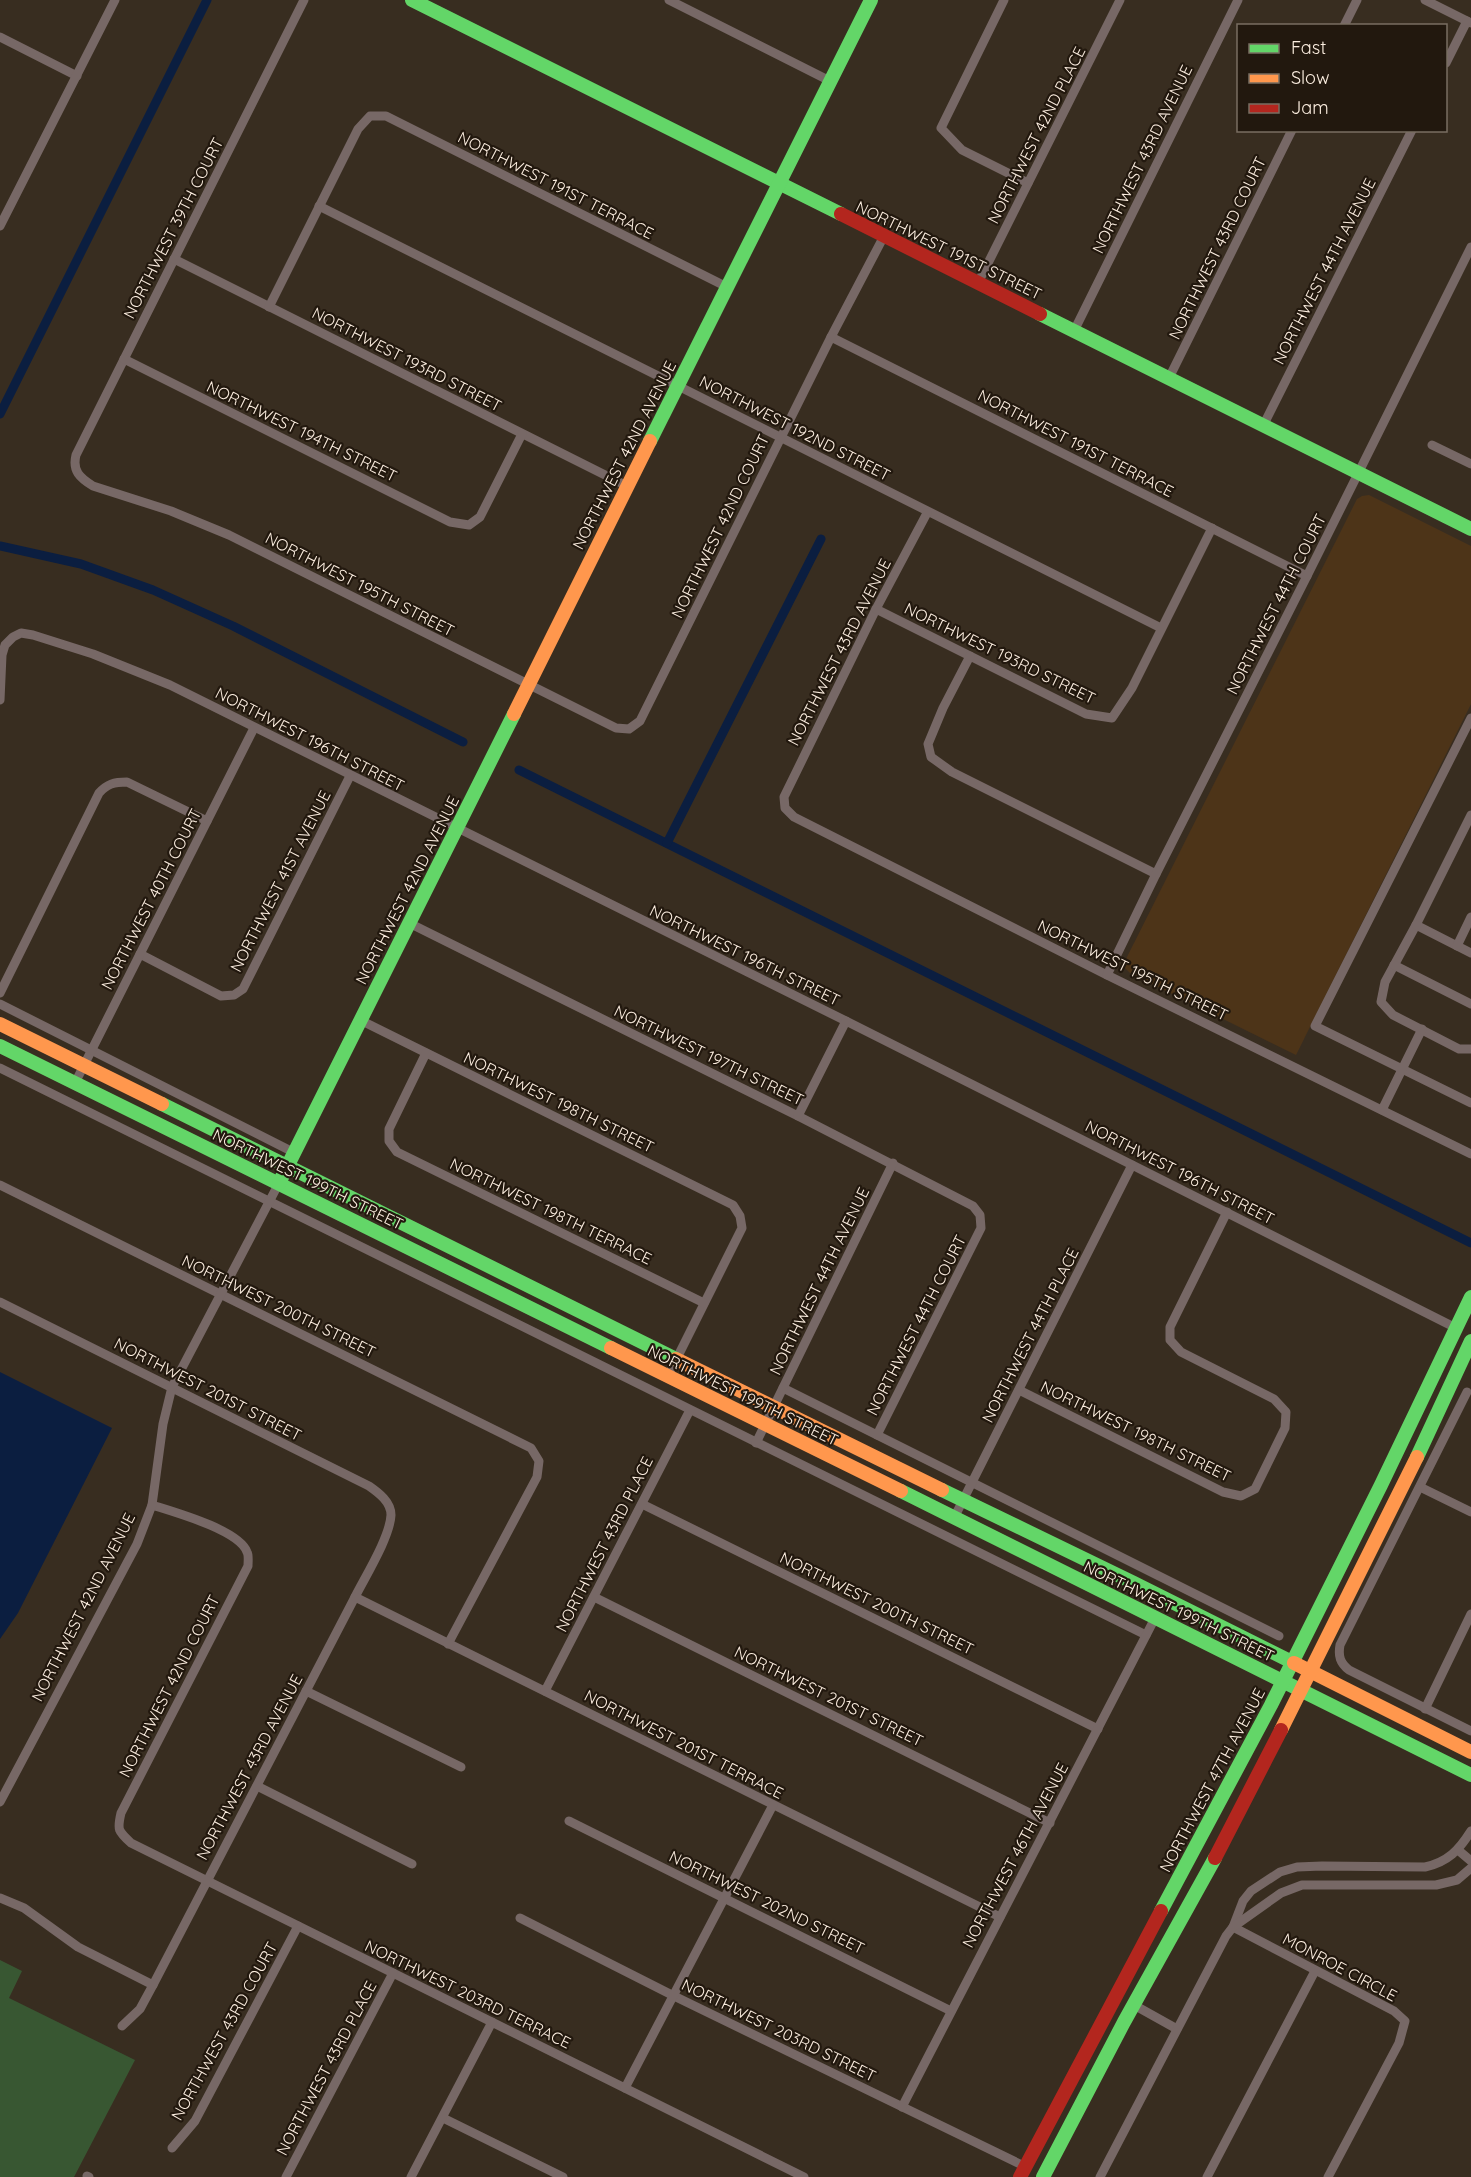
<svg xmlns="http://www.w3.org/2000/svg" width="1471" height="2177" font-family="Quicksand,sans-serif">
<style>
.built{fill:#4d3418}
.green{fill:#385732}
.water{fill:#0b1e40}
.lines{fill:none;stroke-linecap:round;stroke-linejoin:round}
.canal{stroke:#0b1e40;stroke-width:9}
.street{stroke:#776866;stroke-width:9}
.fast{stroke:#63d668;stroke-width:14}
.slow{stroke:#ff974d;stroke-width:14}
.jam{stroke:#b3261e;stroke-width:14}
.labels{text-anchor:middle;stroke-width:4.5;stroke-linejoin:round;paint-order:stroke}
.street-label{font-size:16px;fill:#fceee0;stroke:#22180e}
</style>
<rect width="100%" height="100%" fill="#382d20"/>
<path class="built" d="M 1369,495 L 1471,546 L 1471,704 L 1296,1055 L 1130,973 L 1125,968 L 1125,961 L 1357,499 L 1362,496 Z"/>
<path class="green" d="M 0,1960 L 22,1971 L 9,1998 L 135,2060 L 74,2177 L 0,2177 Z"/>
<path class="water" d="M 0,1372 L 112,1428 L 18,1613 L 0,1639 Z"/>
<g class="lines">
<g class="canal">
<path d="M 0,414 L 207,0"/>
<path d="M 0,546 L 81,564 L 153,590 L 233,626 L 463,742"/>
<path d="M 519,770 L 1471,1243"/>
<path d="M 667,843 L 821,539"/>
</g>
<g class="street">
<path d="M 304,0 L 76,455 C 72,471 80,478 93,486 L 171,511 L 229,535 L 616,728 L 629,729 L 640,721 L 831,337 L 884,236"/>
<path d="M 669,0 L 830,81"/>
<path d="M 1004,0 L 941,128 L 962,150 L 1028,183"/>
<path d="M 1425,0 L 1471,23"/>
<path d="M 1344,26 L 1357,0"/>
<path d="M 0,37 L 77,76"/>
<path d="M 1446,63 L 1467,21"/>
<path d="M 319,206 L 1161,628"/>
<path d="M 0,226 L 115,0"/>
<path d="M 174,259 L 627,486"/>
<path d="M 978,283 L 1120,0"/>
<path d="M 269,307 L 358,129 L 370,116 L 386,116 L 727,287"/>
<path d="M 1074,331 L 1238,0"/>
<path d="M 831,337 L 1307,576"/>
<path d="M 124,359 L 450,522 L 469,525 L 480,517 L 522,434"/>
<path d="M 1169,378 L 1292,130"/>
<path d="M 1263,426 L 1412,130"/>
<path d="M 1432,445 L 1471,464"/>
<path d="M 927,513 L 876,609 L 784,797 L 785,808 L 794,817 L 1107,975 L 1471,1154"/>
<path d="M 876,609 L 1086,714 L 1112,718 L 1132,688 L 1212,528"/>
<path d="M 970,656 L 943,708 L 928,744 L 931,757 L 952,772 L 1156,874"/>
<path d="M 0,700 L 2,655 L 5,645 L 13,637 L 21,633 L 33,635 L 93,654 L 170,685 L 846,1021 L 1456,1328"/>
<path d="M 1471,718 L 1315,1026 L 1471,1103"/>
<path d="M 1471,815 L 1416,925 L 1385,982 L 1381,1002 L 1393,1015 L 1459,1049 L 1471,1049"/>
<path d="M 409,923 L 798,1116 L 973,1206 L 980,1215 L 981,1228 L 877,1435"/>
<path d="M 1416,925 L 1471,953"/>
<path d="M 1457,946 L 1471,917"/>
<path d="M 140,954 L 221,996 L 234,995 L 243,989 L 350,776"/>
<path d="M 1394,965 L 1471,1004"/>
<path d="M 1107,975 L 1156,874 L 1307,576 L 1471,247"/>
<path d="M 0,993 L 99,793 C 107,784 114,782 127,782 L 207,821"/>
<path d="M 0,1004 L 295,1153"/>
<path d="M 360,1020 L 733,1205 L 740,1216 L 742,1228 L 668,1376"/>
<path d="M 426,1053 L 389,1129 L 389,1141 L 397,1152 L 704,1303"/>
<path d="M 0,1068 L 1146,1635"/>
<path d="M 75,1083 L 254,728"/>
<path d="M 1382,1110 L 1422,1029"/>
<path d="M 798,1116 L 846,1021"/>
<path d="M 0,1185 L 531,1448 L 539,1461 L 537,1477 L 448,1644"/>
<path d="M 0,1302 L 369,1486 C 379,1493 391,1502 391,1515 C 390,1537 365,1577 355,1597 L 153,1985 L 140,2009 L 122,2026"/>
<path d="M 783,1388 L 1279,1636"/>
<path d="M 1019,1390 L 1223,1492 L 1241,1496 L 1255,1489 L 1285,1428 L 1286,1412 L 1274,1399 L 1181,1352 L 1170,1340 L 1170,1327 L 1227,1212"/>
<path d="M 1467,1392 L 1340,1645 C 1338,1656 1340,1663 1349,1670 L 1471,1731"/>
<path d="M 756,1443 L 893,1163"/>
<path d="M 1420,1487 L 1471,1512"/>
<path d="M 642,1504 L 1098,1729"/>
<path d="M 152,1505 C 174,1512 239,1530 247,1552 C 249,1555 248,1562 248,1566 L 121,1813 C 117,1830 118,1831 131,1843 L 804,2177"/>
<path d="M 954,1518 L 1132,1165"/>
<path d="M 355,1597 L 1000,1917"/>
<path d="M 594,1597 L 1050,1823"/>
<path d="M 306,1691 L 461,1767"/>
<path d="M 545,1691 L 690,1410"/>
<path d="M 1425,1709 L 1471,1614"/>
<path d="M 257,1786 L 412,1864"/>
<path d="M 0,1802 L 137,1544 L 152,1505 L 163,1424 L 172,1387 L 279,1183"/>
<path d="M 569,1821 L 951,2011"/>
<path d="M 1458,1850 L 1471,1861"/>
<path d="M 0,1898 L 24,1908 L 78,1947 L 153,1985"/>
<path d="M 520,1918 L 674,1996 L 1026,2167"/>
<path d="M 1233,1927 L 1394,2011 L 1405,2021 L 1399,2043 L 1328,2177"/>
<path d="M 1233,1927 L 1243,1901 L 1251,1891 L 1280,1872 L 1297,1867 L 1322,1866 L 1425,1867 C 1448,1862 1459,1850 1471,1831"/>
<path d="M 1134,2005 L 1177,2029"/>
<path d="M 625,2088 L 773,1805"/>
<path d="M 902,2107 L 1155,1618"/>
<path d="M 443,2118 L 563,2177"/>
<path d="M 172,2148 L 195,2121 L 298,1926"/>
<path d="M 87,2176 L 89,2177"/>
<path d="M 286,2177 L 393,1973"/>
<path d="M 411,2177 L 492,2022"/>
<path d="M 1100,2177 L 1226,1936 L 1233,1927 L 1281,1893 L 1302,1885 L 1436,1885 L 1457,1880 L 1471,1868"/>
<path d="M 1207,2177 L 1315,1971"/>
</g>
<g class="fast">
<path d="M 412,0 L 841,214"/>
<path d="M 1040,314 L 1471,529"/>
<path d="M 650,441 L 871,0"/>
<path d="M 0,1046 L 611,1348"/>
<path d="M 162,1104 L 676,1359"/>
<path d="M 279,1183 L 514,714"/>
<path d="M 1417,1457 L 1471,1341"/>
<path d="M 942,1490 L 1134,1583 L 1294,1663"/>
<path d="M 901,1491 L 1471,1775"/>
<path d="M 1161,1911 L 1271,1705 L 1381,1485 L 1471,1297"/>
<path d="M 1043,2177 L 1124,2022 L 1215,1858"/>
</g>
<g class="slow">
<path d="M 514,714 L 650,441"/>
<path d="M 0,1024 L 162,1104"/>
<path d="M 611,1348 L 901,1491"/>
<path d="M 676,1359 L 942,1490"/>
<path d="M 1294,1663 L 1471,1752"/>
<path d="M 1281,1730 L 1417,1457"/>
</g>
<g class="jam">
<path d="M 841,214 L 1040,314"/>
<path d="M 1215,1858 L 1281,1730"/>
<path d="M 1020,2177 L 1161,1911"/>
</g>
</g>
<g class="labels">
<g class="street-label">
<text transform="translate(1036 135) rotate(-63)" y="6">NORTHWEST 42ND PLACE</text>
<text transform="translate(1142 159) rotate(-64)" y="6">NORTHWEST 43RD AVENUE</text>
<text transform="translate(556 185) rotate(27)" y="6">NORTHWEST 191ST TERRACE</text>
<text transform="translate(173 228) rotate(-63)" y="6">NORTHWEST 39TH COURT</text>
<text transform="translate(1217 248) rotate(-64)" y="6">NORTHWEST 43RD COURT</text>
<text transform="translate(949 250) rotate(26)" y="6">NORTHWEST 191ST STREET</text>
<text transform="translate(1324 271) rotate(-63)" y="6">NORTHWEST 44TH AVENUE</text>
<text transform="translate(407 359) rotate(27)" y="6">NORTHWEST 193RD STREET</text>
<text transform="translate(795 428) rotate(27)" y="6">NORTHWEST 192ND STREET</text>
<text transform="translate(302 431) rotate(26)" y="6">NORTHWEST 194TH STREET</text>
<text transform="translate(1076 443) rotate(27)" y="6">NORTHWEST 191ST TERRACE</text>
<text transform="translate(624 455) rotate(-63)" y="6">NORTHWEST 42ND AVENUE</text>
<text transform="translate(720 526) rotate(-64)" y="6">NORTHWEST 42ND COURT</text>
<text transform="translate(360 584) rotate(27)" y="6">NORTHWEST 195TH STREET</text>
<text transform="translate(1276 604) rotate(-63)" y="6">NORTHWEST 44TH COURT</text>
<text transform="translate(839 652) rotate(-63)" y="6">NORTHWEST 43RD AVENUE</text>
<text transform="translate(1000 653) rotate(26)" y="6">NORTHWEST 193RD STREET</text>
<text transform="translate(310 739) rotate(27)" y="6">NORTHWEST 196TH STREET</text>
<text transform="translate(280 881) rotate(-63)" y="6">NORTHWEST 41ST AVENUE</text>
<text transform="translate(407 890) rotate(-63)" y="6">NORTHWEST 42ND AVENUE</text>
<text transform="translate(151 899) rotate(-63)" y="6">NORTHWEST 40TH COURT</text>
<text transform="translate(745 955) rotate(26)" y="6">NORTHWEST 196TH STREET</text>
<text transform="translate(1133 970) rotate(26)" y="6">NORTHWEST 195TH STREET</text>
<text transform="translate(709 1055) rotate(26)" y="6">NORTHWEST 197TH STREET</text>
<text transform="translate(559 1102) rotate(26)" y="6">NORTHWEST 198TH STREET</text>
<text transform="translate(1180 1172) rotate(27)" y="6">NORTHWEST 196TH STREET</text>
<text transform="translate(308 1179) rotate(26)" y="6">NORTHWEST 199TH STREET</text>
<text transform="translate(551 1211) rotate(26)" y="6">NORTHWEST 198TH TERRACE</text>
<text transform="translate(819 1281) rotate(-64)" y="6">NORTHWEST 44TH AVENUE</text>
<text transform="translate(279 1306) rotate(26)" y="6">NORTHWEST 200TH STREET</text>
<text transform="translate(916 1325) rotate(-63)" y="6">NORTHWEST 44TH COURT</text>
<text transform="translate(1030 1335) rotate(-63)" y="6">NORTHWEST 44TH PLACE</text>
<text transform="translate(208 1389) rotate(27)" y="6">NORTHWEST 201ST STREET</text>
<text transform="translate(743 1395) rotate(26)" y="6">NORTHWEST 199TH STREET</text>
<text transform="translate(1136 1431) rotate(26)" y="6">NORTHWEST 198TH STREET</text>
<text transform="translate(604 1544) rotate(-63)" y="6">NORTHWEST 43RD PLACE</text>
<text transform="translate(877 1603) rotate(26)" y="6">NORTHWEST 200TH STREET</text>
<text transform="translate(83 1607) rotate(-63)" y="6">NORTHWEST 42ND AVENUE</text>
<text transform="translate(1179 1611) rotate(26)" y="6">NORTHWEST 199TH STREET</text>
<text transform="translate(169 1686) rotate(-63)" y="6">NORTHWEST 42ND COURT</text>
<text transform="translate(829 1696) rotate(26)" y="6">NORTHWEST 201ST STREET</text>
<text transform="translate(684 1744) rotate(27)" y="6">NORTHWEST 201ST TERRACE</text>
<text transform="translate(249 1767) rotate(-62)" y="6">NORTHWEST 43RD AVENUE</text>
<text transform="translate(1212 1780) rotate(-62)" y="6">NORTHWEST 47TH AVENUE</text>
<text transform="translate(1015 1855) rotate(-62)" y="6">NORTHWEST 46TH AVENUE</text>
<text transform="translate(767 1902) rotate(26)" y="6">NORTHWEST 202ND STREET</text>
<text transform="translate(1340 1967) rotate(28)" y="6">MONROE CIRCLE</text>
<text transform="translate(468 1994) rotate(26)" y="6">NORTHWEST 203RD TERRACE</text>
<text transform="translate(779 2030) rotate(26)" y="6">NORTHWEST 203RD STREET</text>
<text transform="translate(224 2031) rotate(-61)" y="6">NORTHWEST 43RD COURT</text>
<text transform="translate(326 2068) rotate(-62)" y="6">NORTHWEST 43RD PLACE</text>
</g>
</g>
<rect x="1237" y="24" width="210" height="108" fill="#22180e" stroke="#796e62" stroke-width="1.5"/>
<rect x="1249" y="44" width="30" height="9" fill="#63d668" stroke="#796e62" stroke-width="1.5"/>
<text x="1291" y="54" font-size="18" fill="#fceee0">Fast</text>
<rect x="1249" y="74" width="30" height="9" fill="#ff974d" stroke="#796e62" stroke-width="1.5"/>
<text x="1291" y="84" font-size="18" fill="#fceee0">Slow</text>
<rect x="1249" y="104" width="30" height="9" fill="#b3261e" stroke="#796e62" stroke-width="1.5"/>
<text x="1291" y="114" font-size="18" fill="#fceee0">Jam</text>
</svg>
